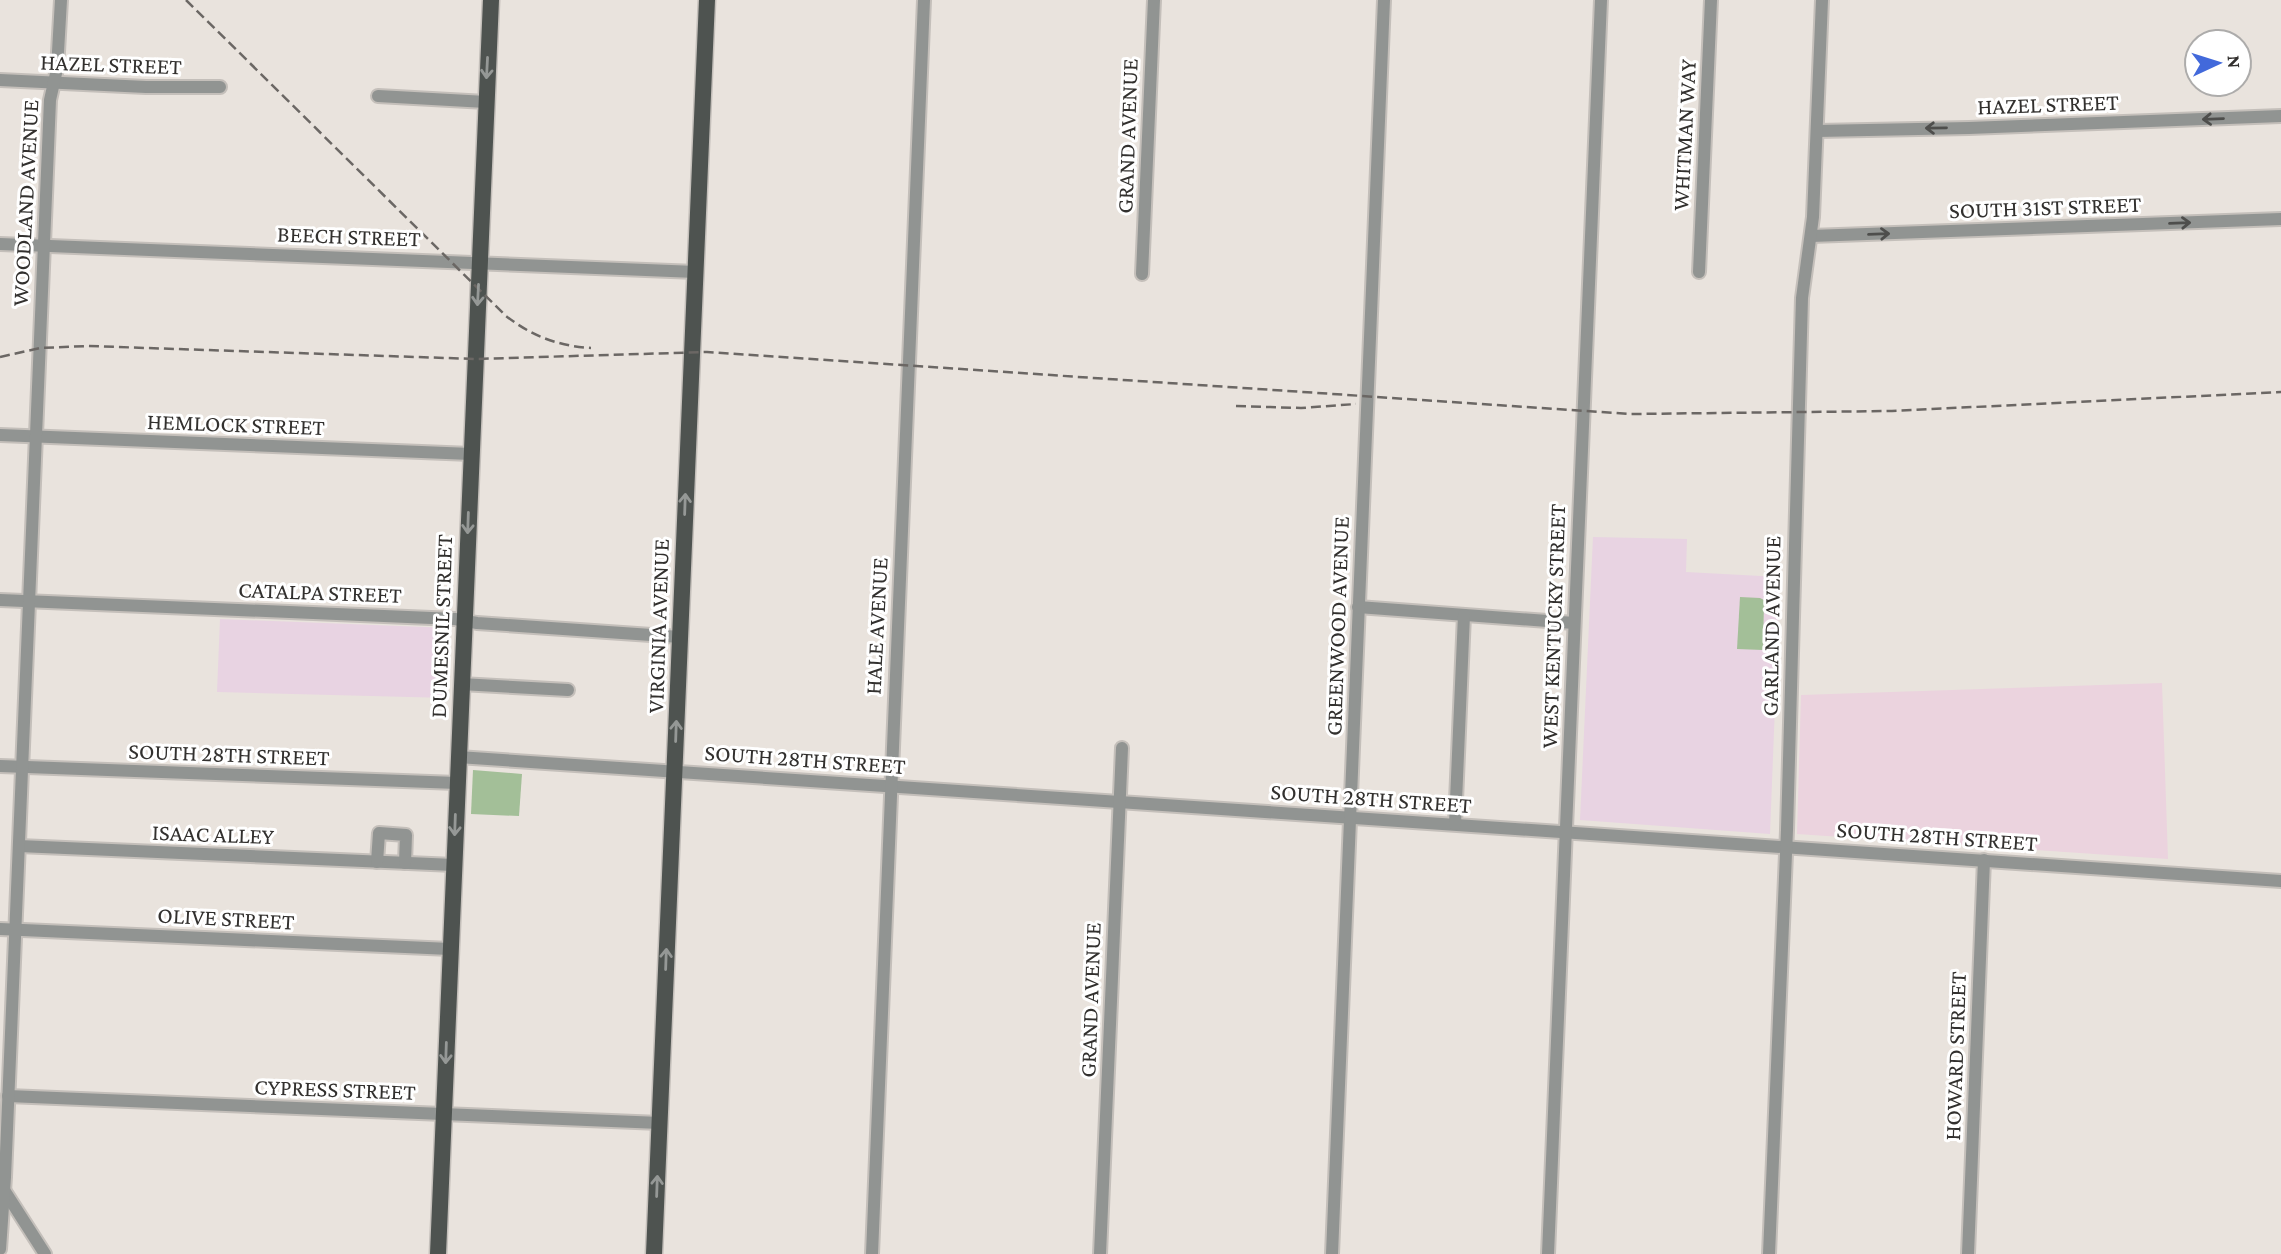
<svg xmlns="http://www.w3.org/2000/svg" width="2281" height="1254" font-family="'Crimson Pro',serif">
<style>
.education{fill:#e8d3e2}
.medical{fill:#ebd3de}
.green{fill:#a3bf98}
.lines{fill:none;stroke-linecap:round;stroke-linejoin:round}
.minor-casing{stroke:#c4bfba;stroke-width:16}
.major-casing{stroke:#c4bfba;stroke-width:19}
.minor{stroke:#919492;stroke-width:12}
.major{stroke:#4e5350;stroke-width:16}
.rail{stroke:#6b6764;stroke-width:2.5;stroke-dasharray:10 5;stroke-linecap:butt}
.oneway{stroke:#959896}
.oneway2{stroke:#4e4e4c}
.labels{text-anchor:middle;stroke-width:6;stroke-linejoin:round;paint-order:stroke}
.street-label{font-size:23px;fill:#32302e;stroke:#fff}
</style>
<rect width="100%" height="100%" fill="#e9e3dd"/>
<g class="education">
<path d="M 1593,537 L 1687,539 L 1686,572 L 1780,577 L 1770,834 L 1580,820 Z"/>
<path d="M 220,619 L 450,628 L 448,698 L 217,692 Z"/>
</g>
<path class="medical" d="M 2162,683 L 2168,859 L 1797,834 L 1801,695 Z"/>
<g class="green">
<path d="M 1740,597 L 1760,598 L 1764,600 L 1763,650 L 1737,649 Z"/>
<path d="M 473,770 L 522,774 L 519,816 L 471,814 Z"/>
</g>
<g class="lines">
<g class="minor-casing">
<g id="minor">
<path d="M 0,80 L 146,87 L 220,87"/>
<path d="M 378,96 L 486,102"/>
<path d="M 1817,131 L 1969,128 L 2281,116"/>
<path d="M 1811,236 L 2281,219"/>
<path d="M 0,244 L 696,272"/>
<path d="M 1699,272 L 1711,0"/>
<path d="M 1142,274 L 1154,0"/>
<path d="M 0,435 L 471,454"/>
<path d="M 0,600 L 455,619 L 477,623 L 680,637"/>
<path d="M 1358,607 L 1574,623"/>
<path d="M 461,684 L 568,690"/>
<path d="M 458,757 L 2281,881"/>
<path d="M 0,766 L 457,783"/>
<path d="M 1455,824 L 1464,615"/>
<path d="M 19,846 L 454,865"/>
<path d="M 377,862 L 379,833 L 406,835 L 405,863"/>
<path d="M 0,929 L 450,949"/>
<path d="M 8,1096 L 660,1123"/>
<path d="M 4,1190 L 45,1254"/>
<path d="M 0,1249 L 5,1177 L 50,100 L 57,69 L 61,0"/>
<path d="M 872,1254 L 924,0"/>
<path d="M 1100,1254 L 1122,748"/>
<path d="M 1332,1254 L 1384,0"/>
<path d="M 1548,1254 L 1601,0"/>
<path d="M 1769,1254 L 1787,830 L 1802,298 L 1813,217 L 1822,0"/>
<path d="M 1968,1254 L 1984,860"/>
</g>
</g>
<g class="major-casing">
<g id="major">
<path d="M 438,1254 L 491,0"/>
<path d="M 654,1254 L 707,0"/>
</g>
</g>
<use href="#minor" class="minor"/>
<use href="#major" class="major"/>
<g class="rail">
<path d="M 186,0 L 506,316 C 532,336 558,346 591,348"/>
<path d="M 0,357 L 40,348 L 88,346 L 475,359 L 707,352 L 1631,414 L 1892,411 L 2281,392"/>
<path d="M 1236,406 L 1301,408 L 1356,404"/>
</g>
</g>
<defs><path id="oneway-shaft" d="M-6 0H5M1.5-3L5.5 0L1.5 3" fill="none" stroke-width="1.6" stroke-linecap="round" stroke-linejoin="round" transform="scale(1.75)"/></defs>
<g class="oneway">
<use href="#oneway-shaft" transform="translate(487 68) rotate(93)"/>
<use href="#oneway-shaft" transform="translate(478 295) rotate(93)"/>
<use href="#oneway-shaft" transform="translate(685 504) rotate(-88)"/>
<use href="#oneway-shaft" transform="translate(468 523) rotate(92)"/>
<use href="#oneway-shaft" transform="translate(676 731) rotate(-88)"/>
<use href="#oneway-shaft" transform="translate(455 825) rotate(92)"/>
<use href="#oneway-shaft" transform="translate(666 959) rotate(-88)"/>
<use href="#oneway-shaft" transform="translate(446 1053) rotate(92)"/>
<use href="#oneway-shaft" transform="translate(657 1186) rotate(-88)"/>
</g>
<g class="oneway2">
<use href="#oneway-shaft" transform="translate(2213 119) rotate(178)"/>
<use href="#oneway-shaft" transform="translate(1936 128) rotate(179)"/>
<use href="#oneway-shaft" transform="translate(2180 223) rotate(-2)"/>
<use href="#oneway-shaft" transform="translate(1879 234) rotate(-2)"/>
</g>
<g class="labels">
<g class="street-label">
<text transform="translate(111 64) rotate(2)" y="8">HAZEL STREET</text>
<text transform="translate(2048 104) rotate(-2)" y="8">HAZEL STREET</text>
<text transform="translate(1684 135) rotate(-87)" y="8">WHITMAN WAY</text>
<text transform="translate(1127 136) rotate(-88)" y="8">GRAND AVENUE</text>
<text transform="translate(25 203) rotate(-87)" y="8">WOODLAND AVENUE</text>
<text transform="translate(2045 207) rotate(-2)" y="8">SOUTH 31ST STREET</text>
<text transform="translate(349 236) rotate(2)" y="8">BEECH STREET</text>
<text transform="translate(236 424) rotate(2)" y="8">HEMLOCK STREET</text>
<text transform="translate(320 592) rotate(2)" y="8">CATALPA STREET</text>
<text transform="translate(441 626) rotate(-88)" y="8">DUMESNIL STREET</text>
<text transform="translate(658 626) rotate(-88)" y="8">VIRGINIA AVENUE</text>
<text transform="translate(876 626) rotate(-87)" y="8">HALE AVENUE</text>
<text transform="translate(1337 626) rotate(-88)" y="8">GREENWOOD AVENUE</text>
<text transform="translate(1553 626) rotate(-88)" y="8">WEST KENTUCKY STREET</text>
<text transform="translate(1771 626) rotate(-89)" y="8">GARLAND AVENUE</text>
<text transform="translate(229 754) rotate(2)" y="8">SOUTH 28TH STREET</text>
<text transform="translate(805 759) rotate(4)" y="8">SOUTH 28TH STREET</text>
<text transform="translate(1371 798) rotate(4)" y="8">SOUTH 28TH STREET</text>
<text transform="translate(213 834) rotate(2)" y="8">ISAAC ALLEY</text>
<text transform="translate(1937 836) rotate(4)" y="8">SOUTH 28TH STREET</text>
<text transform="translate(226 918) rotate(3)" y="8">OLIVE STREET</text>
<text transform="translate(1090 1000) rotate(-88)" y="8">GRAND AVENUE</text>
<text transform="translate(1955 1056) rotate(-88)" y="8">HOWARD STREET</text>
<text transform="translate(335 1089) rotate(2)" y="8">CYPRESS STREET</text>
</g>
</g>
<g transform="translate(2218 63) rotate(86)"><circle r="33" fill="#ffffff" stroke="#adacab" stroke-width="2"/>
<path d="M0-5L12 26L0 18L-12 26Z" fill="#4269db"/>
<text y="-10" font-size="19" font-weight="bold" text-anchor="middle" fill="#32302e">N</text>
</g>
</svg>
